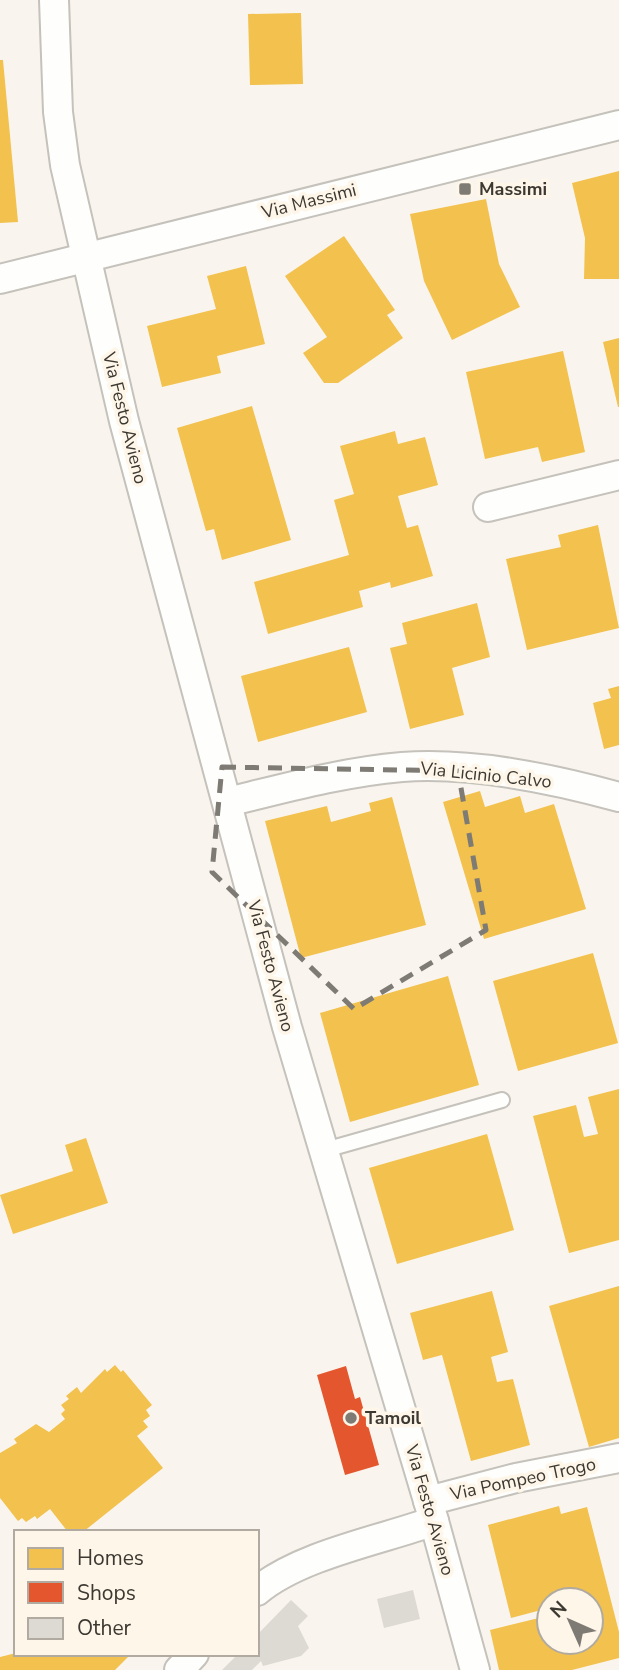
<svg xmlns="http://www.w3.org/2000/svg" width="619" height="1670" font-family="'Nunito Sans',sans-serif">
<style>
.homes{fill:#f2c14e;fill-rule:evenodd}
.shops{fill:#e4572e}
.building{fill:#ddd9d3}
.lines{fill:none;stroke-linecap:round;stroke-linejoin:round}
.lane-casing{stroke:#c5c1bb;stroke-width:18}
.street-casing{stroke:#c5c1bb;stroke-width:32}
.lane{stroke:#fefefc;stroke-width:14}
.street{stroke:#fefefc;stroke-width:28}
.marked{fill:none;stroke:#7e7a74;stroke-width:5;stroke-dasharray:14 9;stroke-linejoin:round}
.poi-dot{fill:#7e7a74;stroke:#fef6e9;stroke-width:2.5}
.labels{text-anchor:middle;stroke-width:7;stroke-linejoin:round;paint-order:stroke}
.poi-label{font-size:18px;font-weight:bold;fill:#3c3832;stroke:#fef6e9;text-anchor:start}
.street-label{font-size:18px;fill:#3c3832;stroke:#fef6e9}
</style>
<rect width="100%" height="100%" fill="#f9f5ee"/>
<g class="homes">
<path d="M 301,13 L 303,84 L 250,85 L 248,14 Z"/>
<path d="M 0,60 L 3,60 L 18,222 L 0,223 Z"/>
<path d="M 619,171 L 619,279 L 584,279 L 585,238 L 572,183 Z"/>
<path d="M 486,199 L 499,264 L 520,307 L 452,340 L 424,281 L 410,214 Z"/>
<path d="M 344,236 L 395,310 L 387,315 L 403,338 L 338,383 L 324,383 L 303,353 L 327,337 L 285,276 Z"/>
<path d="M 246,266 L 265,344 L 217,356 L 221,373 L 162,387 L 147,326 L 216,309 L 207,276 Z"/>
<path d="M 619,338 L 619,407 L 618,407 L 603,342 Z"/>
<path d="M 563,351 L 585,452 L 542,462 L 538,447 L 485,459 L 466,372 Z"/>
<path d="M 252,406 L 291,540 L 222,560 L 214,529 L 206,531 L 177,428 Z"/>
<path d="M 395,431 L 398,444 L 425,437 L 438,485 L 398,496 L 407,528 L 418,525 L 433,576 L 391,588 L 390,582 L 359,591 L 363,607 L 268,634 L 254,582 L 349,555 L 334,500 L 354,494 L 340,446 Z"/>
<path d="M 598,525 L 619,628 L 527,650 L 506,559 L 561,547 L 558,535 Z"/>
<path d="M 477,603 L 490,657 L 452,668 L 464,715 L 410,729 L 390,648 L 407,644 L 402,623 Z"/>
<path d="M 349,647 L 367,712 L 258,742 L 241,676 Z"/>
<path d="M 619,686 L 619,745 L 604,749 L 593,703 L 611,698 L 608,689 Z"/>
<path d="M 480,791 L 485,807 L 520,796 L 525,813 L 554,804 L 586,909 L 484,939 L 443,802 Z"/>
<path d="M 392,797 L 426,925 L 301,958 L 265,821 L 327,806 L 331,822 L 371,811 L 369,803 Z"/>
<path d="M 593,953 L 618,1043 L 518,1071 L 493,981 Z"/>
<path d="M 448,976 L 479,1085 L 350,1122 L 320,1013 Z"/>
<path d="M 619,1089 L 619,1240 L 569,1253 L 533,1116 L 576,1105 L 584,1137 L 598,1134 L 588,1097 Z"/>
<path d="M 487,1134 L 514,1230 L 397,1264 L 369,1168 Z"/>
<path d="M 86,1138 L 108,1203 L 13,1234 L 0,1195 L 73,1171 L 65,1145 Z"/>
<path d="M 619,1286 L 619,1438 L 589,1447 L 549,1306 Z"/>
<path d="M 492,1291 L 508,1352 L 491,1357 L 497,1382 L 513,1379 L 530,1445 L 471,1461 L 442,1355 L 423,1360 L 410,1313 Z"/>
<path d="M 115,1365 L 121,1372 L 123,1370 L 152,1405 L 146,1410 L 150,1416 L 143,1421 L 148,1427 L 137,1436 L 163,1468 L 83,1532 L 68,1532 L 50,1509 L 37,1519 L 35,1516 L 26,1522 L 22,1518 L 18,1521 L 0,1498 L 0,1453 L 17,1443 L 14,1439 L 36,1424 L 49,1432 L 65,1419 L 61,1414 L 65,1410 L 61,1405 L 69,1399 L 66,1396 L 77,1387 L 81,1393 L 105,1369 L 107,1372 Z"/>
<path d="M 559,1506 L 561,1514 L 587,1507 L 619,1632 L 619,1658 L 572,1670 L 499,1670 L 490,1630 L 547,1616 L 545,1609 L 511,1618 L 488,1525 ZM 549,1600 L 591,1600 L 591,1642 L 549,1642 Z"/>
<path d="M 16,1653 L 16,1654 L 131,1654 L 115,1670 L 0,1670 L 0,1657 Z"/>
</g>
<path class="shops" d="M 346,1366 L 355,1399 L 360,1397 L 379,1465 L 345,1475 L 317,1375 Z"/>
<g class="building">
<path d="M 413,1590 L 420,1619 L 384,1628 L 377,1599 Z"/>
<path d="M 291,1600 L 308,1616 L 298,1626 L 309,1648 L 301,1656 L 263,1666 L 261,1661 L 252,1670 L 222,1670 L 238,1654 L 257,1654 L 257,1635 Z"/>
</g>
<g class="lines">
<g class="lane-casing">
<path id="lane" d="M 325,1150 L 502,1100"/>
</g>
<g class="street-casing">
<g id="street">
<path d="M 54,0 L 58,112 L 65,165 L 124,421 L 287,1027 L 434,1521 L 475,1670"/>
<path d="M 0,279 L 619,125"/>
<path d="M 488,507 L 619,475"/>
<path d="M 228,802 C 285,788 343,772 402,767 C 473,762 550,778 619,797"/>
<path d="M 428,1501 L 516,1478 L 619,1458"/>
<path d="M 257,1591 C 300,1555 381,1540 434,1521"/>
<path d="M 179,1670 L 194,1654"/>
</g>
</g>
<use href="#lane" class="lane"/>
<use href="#street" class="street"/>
</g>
<path class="marked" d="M 222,767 L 458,771 L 486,930 L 354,1009 L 212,872 Z"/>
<g class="poi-dot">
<rect x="458" y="182" width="14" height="14" rx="3.5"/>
<circle cx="351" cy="1418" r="7"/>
</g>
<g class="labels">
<g class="poi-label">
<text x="479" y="195">Massimi</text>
<text x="365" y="1424">Tamoil</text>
</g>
<g class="street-label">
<text transform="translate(309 201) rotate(-14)" y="6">Via Massimi</text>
<text transform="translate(125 418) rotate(76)" y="6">Via Festo Avieno</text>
<text transform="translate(486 775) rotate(6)" y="6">Via Licinio Calvo</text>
<text transform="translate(271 966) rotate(75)" y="6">Via Festo Avieno</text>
<text transform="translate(523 1479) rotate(-12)" y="6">Via Pompeo Trogo</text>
<text transform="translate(430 1510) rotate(74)" y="6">Via Festo Avieno</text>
</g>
</g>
<rect x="14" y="1530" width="245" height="126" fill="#fef6e9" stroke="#b0aaa0" stroke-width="2"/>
<rect x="28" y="1548" width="35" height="21" fill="#f2c14e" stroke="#b0aaa0" stroke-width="2"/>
<text x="77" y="1565" font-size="21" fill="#3c3832">Homes</text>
<rect x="28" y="1582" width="35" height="21" fill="#e4572e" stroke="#b0aaa0" stroke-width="2"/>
<text x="77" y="1600" font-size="21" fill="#3c3832">Shops</text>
<rect x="28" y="1618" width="35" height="21" fill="#ddd9d3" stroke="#b0aaa0" stroke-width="2"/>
<text x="77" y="1635" font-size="21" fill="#3c3832">Other</text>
<g transform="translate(570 1621) rotate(315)"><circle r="33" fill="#fef6e9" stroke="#b0aaa0" stroke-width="2"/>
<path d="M0-5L12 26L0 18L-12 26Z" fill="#7e7a74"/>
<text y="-10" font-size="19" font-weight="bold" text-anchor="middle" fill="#3c3832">N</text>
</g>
</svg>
